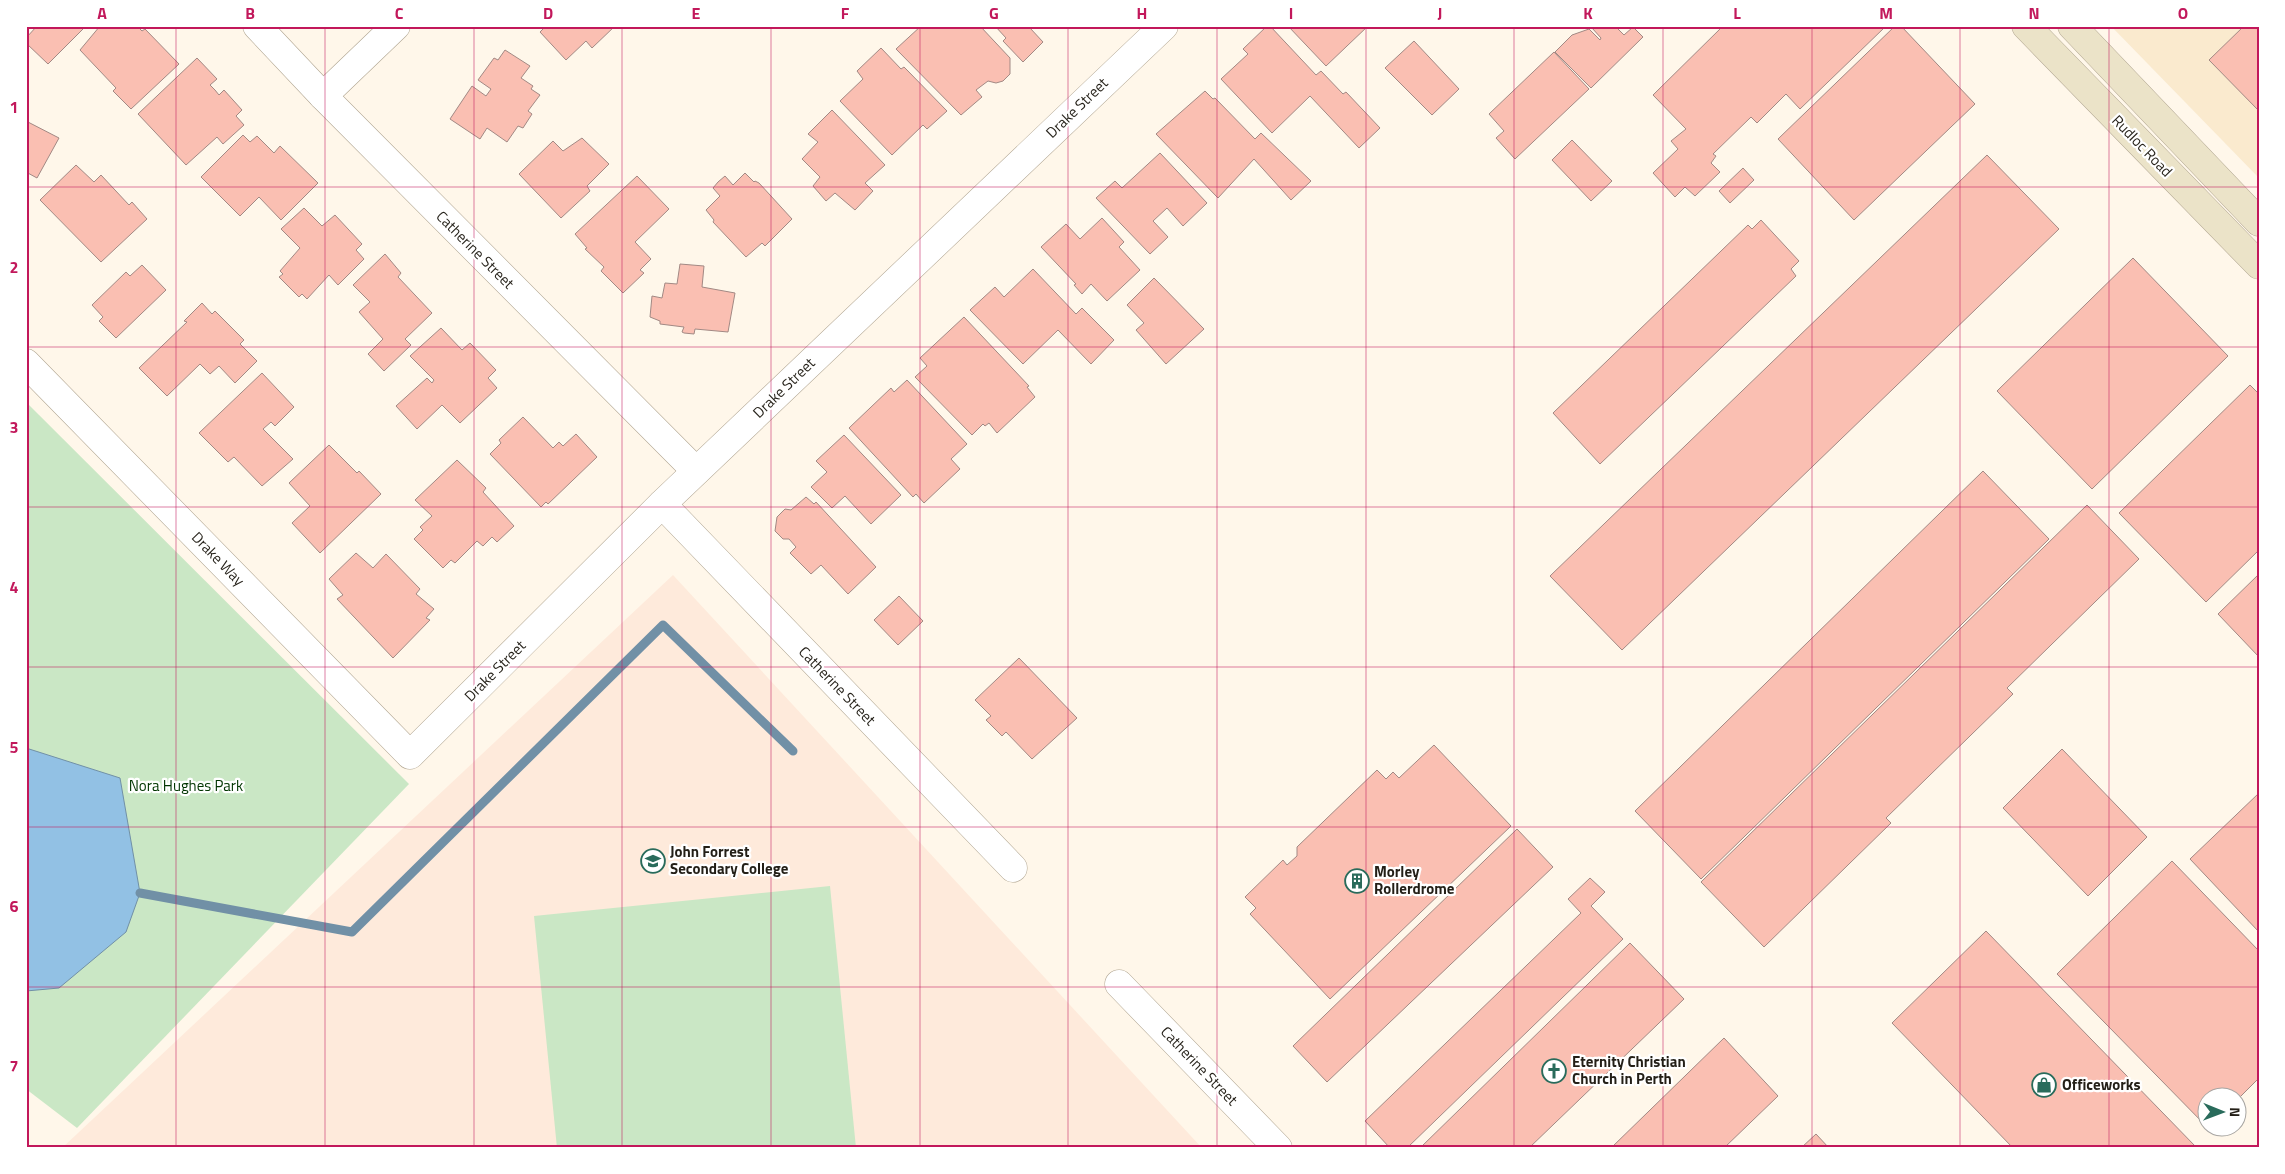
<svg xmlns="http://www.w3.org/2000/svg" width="2285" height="1174" font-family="'Titillium Web',sans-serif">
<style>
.built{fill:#faeace}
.education{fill:#feeadb}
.green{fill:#cae7c5}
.water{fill:#92c1e4;stroke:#7190a6}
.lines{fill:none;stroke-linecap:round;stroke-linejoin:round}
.stream{stroke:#7190a6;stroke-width:9}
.building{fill:#fabfb2;stroke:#a28984}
.minor-casing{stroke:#b0a591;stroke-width:29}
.secondary-casing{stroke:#b0a591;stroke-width:29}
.minor{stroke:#fff;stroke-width:28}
.secondary{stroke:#ebe3c8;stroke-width:28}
.grid{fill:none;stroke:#c2185b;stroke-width:1;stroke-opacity:0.55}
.labels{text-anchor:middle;stroke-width:4.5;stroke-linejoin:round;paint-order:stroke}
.street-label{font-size:15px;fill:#231f17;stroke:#fff}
.park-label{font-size:15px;fill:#013500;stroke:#fff}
.poi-label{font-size:15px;font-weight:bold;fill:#231f17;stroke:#fff;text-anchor:start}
.neatline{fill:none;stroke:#c2185b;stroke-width:2}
.grid-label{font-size:16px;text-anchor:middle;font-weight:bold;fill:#c2185b}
</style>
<rect width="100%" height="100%" fill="#fff7ea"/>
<path class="built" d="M 2111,26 L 2259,26 L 2259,178 Z"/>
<path class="education" d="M 673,575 L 1202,1148 L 62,1148 Z"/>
<g class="green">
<path d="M 26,402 L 409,784 L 77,1128 L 26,1089 Z"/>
<path d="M 830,886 L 856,1148 L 557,1148 L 534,916 Z"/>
</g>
<path class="water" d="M 26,748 L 120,778 L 140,893 L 126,932 L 59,988 L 26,991 Z"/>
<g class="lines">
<path class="stream" d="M 140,893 L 352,932 L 663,625 L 793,751"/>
</g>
<g class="building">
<path d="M 37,26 L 86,26 L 48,64 L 26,43 L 26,38 Z"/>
<path d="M 100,26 L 137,26 L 142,31 L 145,29 L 179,64 L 131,109 L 113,91 L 116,88 L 80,50 Z"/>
<path d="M 546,26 L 615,26 L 592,48 L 586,41 L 566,60 L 540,32 Z"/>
<path d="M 921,26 L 980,26 L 1010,58 L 1010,74 L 1003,81 L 996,83 L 988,81 L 976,90 L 982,97 L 961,115 L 896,49 Z"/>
<path d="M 995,26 L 1032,26 L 1030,28 L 1043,42 L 1023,62 L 1003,41 L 1006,38 Z"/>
<path d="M 1267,26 L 1270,26 L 1316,75 L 1321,71 L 1343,94 L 1346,92 L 1380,128 L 1359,148 L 1310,96 L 1272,133 L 1221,79 L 1248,54 L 1243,49 Z"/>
<path d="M 1288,26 L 1368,26 L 1326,66 Z"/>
<path d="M 1594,26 L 1615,26 L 1624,35 L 1633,27 L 1643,37 L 1591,88 L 1555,52 L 1572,35 L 1589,29 L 1600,40 L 1601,38 L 1592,28 Z"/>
<path d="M 1723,26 L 1884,28 L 1800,109 L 1786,94 L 1757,123 L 1751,117 L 1713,154 L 1716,156 L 1711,163 L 1720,172 L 1695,196 L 1685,187 L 1675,197 L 1653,173 L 1678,149 L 1671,141 L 1686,129 L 1653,95 Z"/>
<path d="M 1895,26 L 1901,26 L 1975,104 L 1854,220 L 1778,139 Z"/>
<path d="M 2244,26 L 2259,26 L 2259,111 L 2209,60 Z"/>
<path d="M 1414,41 L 1459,89 L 1432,115 L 1385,68 Z"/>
<path d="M 881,48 L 901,69 L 904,67 L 907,70 L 947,111 L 927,129 L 923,125 L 892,155 L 840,101 L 863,79 L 857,71 Z"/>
<path d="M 505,50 L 530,66 L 521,78 L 533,86 L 531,89 L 540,95 L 528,111 L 532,114 L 523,128 L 518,126 L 507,142 L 487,128 L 480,139 L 450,119 L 472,86 L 486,96 L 491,89 L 478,80 L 494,58 L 498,60 Z"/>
<path d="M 1554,52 L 1589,89 L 1515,159 L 1496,138 L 1504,131 L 1489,114 Z"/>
<path d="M 197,58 L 217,79 L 210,85 L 215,90 L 219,95 L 224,90 L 242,110 L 236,116 L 244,125 L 223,144 L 217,137 L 186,165 L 138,114 Z"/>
<path d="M 1205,91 L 1213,99 L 1215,98 L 1255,139 L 1261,133 L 1311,181 L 1291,200 L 1254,159 L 1218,198 L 1156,134 Z"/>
<path d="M 832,110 L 885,165 L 865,183 L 873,191 L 855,210 L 835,193 L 826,201 L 813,186 L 820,177 L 802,159 L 818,142 L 808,134 Z"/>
<path d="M 26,121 L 59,138 L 37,178 L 26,172 Z"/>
<path d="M 243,135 L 250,142 L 257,136 L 274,153 L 280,146 L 318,183 L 281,220 L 259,197 L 240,216 L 201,177 Z"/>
<path d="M 582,138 L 609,164 L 587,186 L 590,191 L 561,218 L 519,174 L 553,141 L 563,151 Z"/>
<path d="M 1572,140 L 1612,181 L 1591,201 L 1552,160 Z"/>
<path d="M 1160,153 L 1207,203 L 1183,226 L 1167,208 L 1153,221 L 1168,237 L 1150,254 L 1096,198 L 1115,181 L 1122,188 Z"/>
<path d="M 1987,155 L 2059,229 L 1622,650 L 1550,576 Z"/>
<path d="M 76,165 L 94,182 L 101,175 L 129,205 L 132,202 L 147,219 L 101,262 L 40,200 Z"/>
<path d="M 1743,168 L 1754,180 L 1730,203 L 1719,191 Z"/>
<path d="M 745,173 L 754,182 L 755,181 L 759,183 L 792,219 L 765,246 L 762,243 L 746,257 L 713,222 L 714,220 L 706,210 L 720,196 L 713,188 L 718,182 L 725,176 L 733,185 Z"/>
<path d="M 637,176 L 669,209 L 635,242 L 651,259 L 640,270 L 644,273 L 623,293 L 601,271 L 604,267 L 585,249 L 587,248 L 575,234 Z"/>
<path d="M 304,208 L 322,226 L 335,215 L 362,244 L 356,250 L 364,259 L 338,285 L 329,275 L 307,299 L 302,294 L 299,297 L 279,277 L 283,274 L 280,271 L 300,248 L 281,229 Z"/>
<path d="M 1102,218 L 1124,242 L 1119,247 L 1140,270 L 1107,301 L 1091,284 L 1082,294 L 1074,285 L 1076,284 L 1041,247 L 1066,224 L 1080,239 Z"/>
<path d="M 1761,220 L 1799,261 L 1791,269 L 1796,276 L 1600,464 L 1553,413 L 1748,225 L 1752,229 Z"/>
<path d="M 385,254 L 401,273 L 398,277 L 432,313 L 405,339 L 411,345 L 384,371 L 368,354 L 383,339 L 359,312 L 370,302 L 353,285 Z"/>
<path d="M 2133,258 L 2228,356 L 2092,489 L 1997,391 Z"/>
<path d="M 680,264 L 704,266 L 702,287 L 735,293 L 728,332 L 695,329 L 694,334 L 684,333 L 682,332 L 684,327 L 660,324 L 660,321 L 650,317 L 652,296 L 662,298 L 665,283 L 677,284 Z"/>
<path d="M 142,265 L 166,290 L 116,338 L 99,321 L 103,317 L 92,305 L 126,272 L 130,276 Z"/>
<path d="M 1033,269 L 1076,314 L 1082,308 L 1114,340 L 1091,364 L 1058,330 L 1023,364 L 970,310 L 995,287 L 1004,297 Z"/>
<path d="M 1154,278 L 1204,329 L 1166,364 L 1136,330 L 1144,323 L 1127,305 Z"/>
<path d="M 202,303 L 212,314 L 215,311 L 244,340 L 240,344 L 257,361 L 235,383 L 219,366 L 210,374 L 200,364 L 167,396 L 139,368 L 187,322 L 184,321 Z"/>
<path d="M 964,317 L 1029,386 L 1027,387 L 1035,397 L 997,433 L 989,423 L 985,426 L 983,424 L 972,435 L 915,377 L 927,366 L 920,358 Z"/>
<path d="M 441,328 L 462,350 L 470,343 L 496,370 L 488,378 L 497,388 L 460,423 L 442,405 L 417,429 L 396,406 L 427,378 L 432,383 L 434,380 L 410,356 Z"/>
<path d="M 262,373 L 294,407 L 275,426 L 271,422 L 263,429 L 293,459 L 262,486 L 234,457 L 228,462 L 199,433 Z"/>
<path d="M 907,380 L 967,444 L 951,459 L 960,469 L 924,503 L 916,494 L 913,497 L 849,428 L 891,388 L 894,392 Z"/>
<path d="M 2250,385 L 2259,394 L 2259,550 L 2206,602 L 2119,513 Z"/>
<path d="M 523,417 L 553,448 L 559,442 L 563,446 L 576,434 L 597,457 L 548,504 L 546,502 L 541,507 L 490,454 L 501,443 L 499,440 Z"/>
<path d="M 844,435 L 901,495 L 871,524 L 845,496 L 832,508 L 811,487 L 827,472 L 816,461 Z"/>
<path d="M 329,445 L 357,473 L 359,471 L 381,494 L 320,553 L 292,523 L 310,506 L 289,483 Z"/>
<path d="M 457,460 L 486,488 L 483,492 L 514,526 L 497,542 L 492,537 L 483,546 L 477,541 L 455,563 L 451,560 L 443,568 L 414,539 L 423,530 L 420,527 L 432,516 L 415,500 Z"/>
<path d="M 1983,471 L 2049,539 L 1701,879 L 1635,811 Z"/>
<path d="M 806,497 L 814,504 L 816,502 L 876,567 L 848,594 L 821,565 L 811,574 L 790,553 L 796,547 L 789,539 L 783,539 L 775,531 L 777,517 L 785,509 L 791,510 Z"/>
<path d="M 2087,505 L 2139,559 L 2007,688 L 2013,694 L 1886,818 L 1891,823 L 1764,947 L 1701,882 Z"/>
<path d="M 356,553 L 373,568 L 386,554 L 420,589 L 416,594 L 434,609 L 426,618 L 430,620 L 393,658 L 337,599 L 343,595 L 329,579 Z"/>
<path d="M 2259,574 L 2259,657 L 2218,614 Z"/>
<path d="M 899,596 L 923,621 L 898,645 L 874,620 Z"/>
<path d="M 1019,658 L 1077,718 L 1032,759 L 1006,732 L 1002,736 L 986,720 L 991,716 L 975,700 Z"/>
<path d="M 1434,745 L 1511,826 L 1330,999 L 1250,914 L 1256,908 L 1245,897 L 1283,860 L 1287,865 L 1297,856 L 1297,847 L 1377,770 L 1386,779 L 1393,772 L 1399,778 Z"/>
<path d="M 2062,749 L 2147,837 L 2088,896 L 2003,808 Z"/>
<path d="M 2259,793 L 2259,932 L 2190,859 Z"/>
<path d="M 1517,829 L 1553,867 L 1327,1082 L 1293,1046 Z"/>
<path d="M 2172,861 L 2259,951 L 2259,1078 L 2238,1099 L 2238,1096 L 2208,1096 L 2208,1126 L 2210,1126 L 2208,1128 L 2057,974 Z"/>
<path d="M 1590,878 L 1605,892 L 1591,906 L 1623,939 L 1407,1148 L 1390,1148 L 1365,1121 L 1581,913 L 1568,899 Z"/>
<path d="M 1986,931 L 2196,1147 L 2196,1148 L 2013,1148 L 1892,1023 Z"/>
<path d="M 1630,943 L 1684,999 L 1529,1148 L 1420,1148 Z"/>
<path d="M 1724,1038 L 1778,1096 L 1724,1148 L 1611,1148 Z"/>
<path d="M 1816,1134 L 1829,1148 L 1801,1148 Z"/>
</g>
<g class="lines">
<g class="minor-casing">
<g id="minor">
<path d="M 257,26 L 323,96 L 696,471"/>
<path d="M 323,96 L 396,26"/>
<path d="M 26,363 L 410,755 L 662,504 L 1164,26"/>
<path d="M 662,504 L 1013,868"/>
<path d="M 1119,984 L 1278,1148"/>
</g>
</g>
<g class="secondary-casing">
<g id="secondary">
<path d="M 2026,26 L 2259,265"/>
<path d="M 2072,26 L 2259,222"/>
</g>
</g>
<use href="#minor" class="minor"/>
<use href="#secondary" class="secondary"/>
</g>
<path class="grid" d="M 176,26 L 176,1148M 325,26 L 325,1148M 474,26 L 474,1148M 622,26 L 622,1148M 771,26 L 771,1148M 920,26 L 920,1148M 1068,26 L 1068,1148M 1217,26 L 1217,1148M 1366,26 L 1366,1148M 1514,26 L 1514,1148M 1663,26 L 1663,1148M 1812,26 L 1812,1148M 1960,26 L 1960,1148M 2109,26 L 2109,1148M 26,187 L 2259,187M 26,347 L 2259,347M 26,507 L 2259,507M 26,667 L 2259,667M 26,827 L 2259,827M 26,987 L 2259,987"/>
<defs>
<g id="school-ring" transform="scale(1.25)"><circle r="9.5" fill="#fff" stroke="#296b5b" stroke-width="1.5"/><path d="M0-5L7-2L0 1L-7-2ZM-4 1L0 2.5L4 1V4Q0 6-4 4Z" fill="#296b5b"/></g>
<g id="building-ring" transform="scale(1.25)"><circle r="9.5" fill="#fff" stroke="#296b5b" stroke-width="1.5"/><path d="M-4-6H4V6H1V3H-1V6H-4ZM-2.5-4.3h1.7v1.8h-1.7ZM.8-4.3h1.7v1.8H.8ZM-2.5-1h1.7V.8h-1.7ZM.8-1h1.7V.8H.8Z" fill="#296b5b"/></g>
<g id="church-ring" transform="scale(1.25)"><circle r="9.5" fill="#fff" stroke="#296b5b" stroke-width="1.5"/><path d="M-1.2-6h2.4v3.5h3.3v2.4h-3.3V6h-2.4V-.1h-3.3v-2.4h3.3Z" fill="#296b5b"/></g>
<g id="shop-ring" transform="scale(1.25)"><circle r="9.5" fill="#fff" stroke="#296b5b" stroke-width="1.5"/><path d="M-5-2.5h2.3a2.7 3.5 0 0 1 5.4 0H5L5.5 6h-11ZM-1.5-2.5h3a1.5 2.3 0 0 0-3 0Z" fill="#296b5b"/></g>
</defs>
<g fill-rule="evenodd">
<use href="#school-ring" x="653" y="861"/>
<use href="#building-ring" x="1357" y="881"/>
<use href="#church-ring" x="1554" y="1071"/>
<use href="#shop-ring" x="2044" y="1085"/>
</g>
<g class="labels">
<g class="street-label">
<text transform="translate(1077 108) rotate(-44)" y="5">Drake Street</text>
<text transform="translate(2142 146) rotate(46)" y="5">Rudloc Road</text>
<text transform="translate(475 250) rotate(45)" y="5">Catherine Street</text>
<text transform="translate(784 388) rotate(-44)" y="5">Drake Street</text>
<text transform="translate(218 559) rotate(46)" y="5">Drake Way</text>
<text transform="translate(495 671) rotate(-45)" y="5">Drake Street</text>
<text transform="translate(837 686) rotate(46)" y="5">Catherine Street</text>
<text transform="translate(1199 1066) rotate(46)" y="5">Catherine Street</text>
</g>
<g class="park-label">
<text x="186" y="791">Nora Hughes Park</text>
</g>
<g class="poi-label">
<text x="670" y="857">John Forrest<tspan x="670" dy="17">Secondary College</tspan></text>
<text x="1374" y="877">Morley<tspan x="1374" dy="17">Rollerdrome</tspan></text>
<text x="1572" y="1067">Eternity Christian<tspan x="1572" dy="17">Church in Perth</tspan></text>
<text x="2062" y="1090">Officeworks</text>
</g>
</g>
<rect width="2285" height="1174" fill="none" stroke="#ffffff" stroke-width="55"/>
<g transform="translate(2222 1112) rotate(91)"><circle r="24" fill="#ffffff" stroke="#a7a5a2"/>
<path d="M0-4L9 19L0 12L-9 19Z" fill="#296b5b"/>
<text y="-8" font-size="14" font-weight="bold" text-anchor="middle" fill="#231f17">N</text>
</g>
<rect x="28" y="28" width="2230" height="1118" class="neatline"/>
<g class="grid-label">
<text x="102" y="19">A</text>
<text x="250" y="19">B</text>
<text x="399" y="19">C</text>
<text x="548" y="19">D</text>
<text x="696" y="19">E</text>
<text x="845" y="19">F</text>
<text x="994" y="19">G</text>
<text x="1142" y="19">H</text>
<text x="1291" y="19">I</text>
<text x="1440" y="19">J</text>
<text x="1588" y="19">K</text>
<text x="1737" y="19">L</text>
<text x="1886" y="19">M</text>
<text x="2034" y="19">N</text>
<text x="2183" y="19">O</text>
<text x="14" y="113">1</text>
<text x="14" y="273">2</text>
<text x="14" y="433">3</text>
<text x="14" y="593">4</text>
<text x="14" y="753">5</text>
<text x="14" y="912">6</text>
<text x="14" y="1072">7</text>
</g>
</svg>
